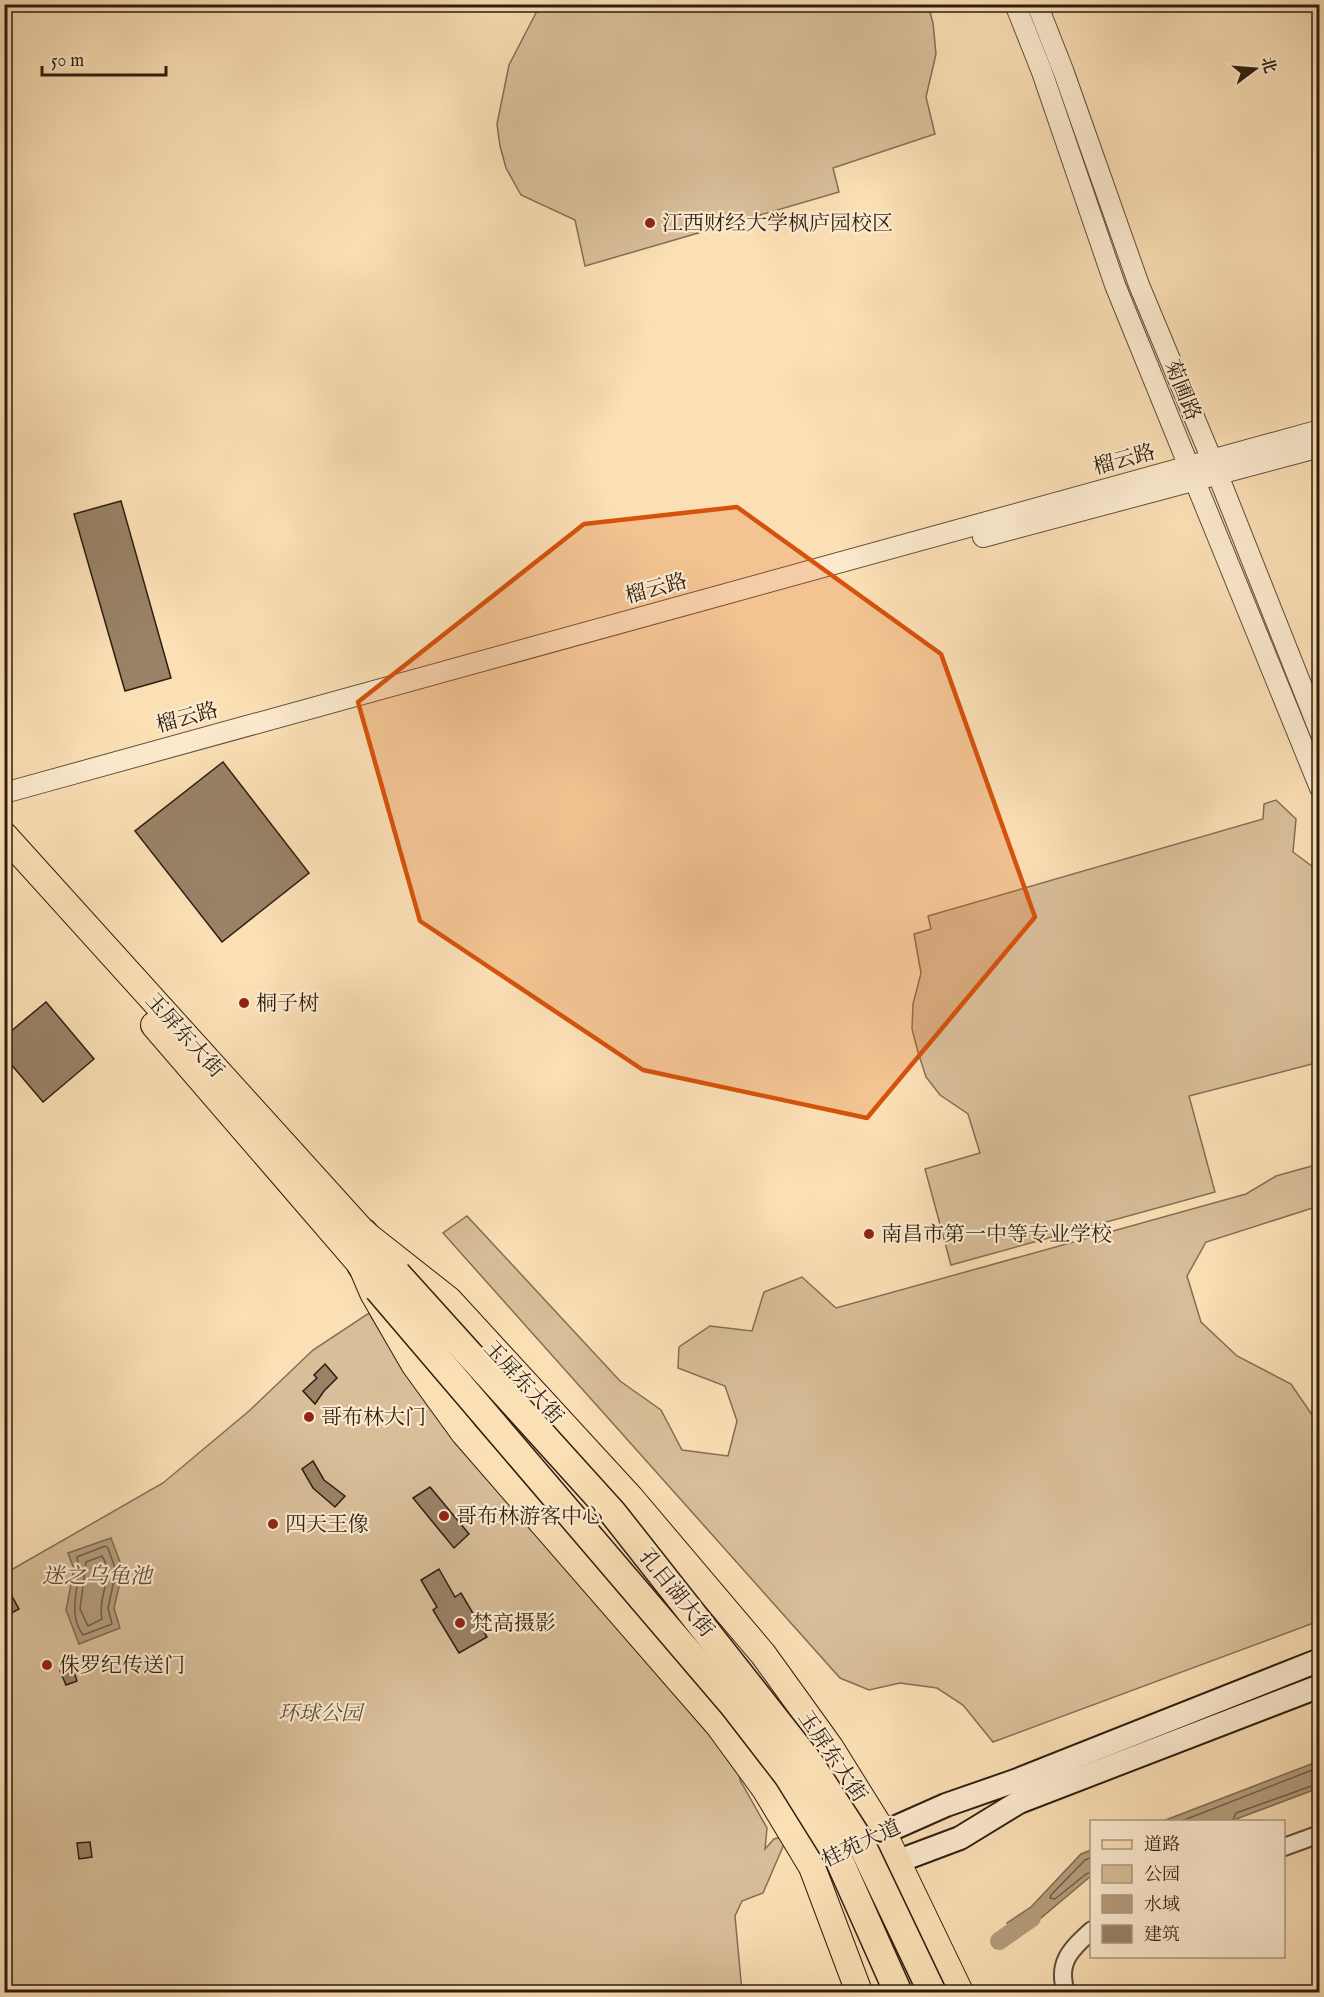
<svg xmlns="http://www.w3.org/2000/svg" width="1324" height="1997" font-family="'IM FELL English','Noto Serif SC',serif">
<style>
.green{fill:#d8be99;stroke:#836e55;stroke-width:1.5}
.water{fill:#b59d7d;stroke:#7f6a52;stroke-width:1.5}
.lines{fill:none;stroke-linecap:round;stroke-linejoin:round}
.shore{stroke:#725e47;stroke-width:1.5}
.canal{stroke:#b59d7d;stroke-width:18}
.building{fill:#998266;stroke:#2e1e11;stroke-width:1.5}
.minor-casing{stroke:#614e3a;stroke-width:20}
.tertiary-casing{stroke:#614e3a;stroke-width:22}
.secondary-casing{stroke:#2e1e11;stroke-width:26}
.primary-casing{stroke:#2e1e11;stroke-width:28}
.trunk-casing{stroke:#2e1e11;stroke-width:30}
.minor{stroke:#fceacf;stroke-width:16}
.tertiary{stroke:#fceacf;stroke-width:20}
.secondary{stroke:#fceacf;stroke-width:22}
.primary{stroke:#fbdfb5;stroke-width:26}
.trunk{stroke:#fbdfb5;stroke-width:27}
.trunk-bridge-casing{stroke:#2e1e11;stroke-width:30;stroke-linecap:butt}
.trunk-bridge{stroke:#fbdfb5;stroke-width:27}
.marked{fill:#d5530c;fill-opacity:0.2;stroke:#d5530c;stroke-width:4.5;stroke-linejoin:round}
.poi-dot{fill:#8f2418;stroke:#fceacf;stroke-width:2}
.labels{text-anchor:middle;stroke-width:4.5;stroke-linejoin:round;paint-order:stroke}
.poi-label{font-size:21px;fill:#2e1e11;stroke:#fceacf;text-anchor:start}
.street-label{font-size:21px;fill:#2e1e11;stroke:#fceacf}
.park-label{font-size:21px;font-style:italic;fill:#614e3a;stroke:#fceacf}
.water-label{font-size:22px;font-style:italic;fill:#5d4a37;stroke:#fceacf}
</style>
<rect width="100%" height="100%" fill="#fbdfb5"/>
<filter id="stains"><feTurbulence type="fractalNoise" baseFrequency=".00333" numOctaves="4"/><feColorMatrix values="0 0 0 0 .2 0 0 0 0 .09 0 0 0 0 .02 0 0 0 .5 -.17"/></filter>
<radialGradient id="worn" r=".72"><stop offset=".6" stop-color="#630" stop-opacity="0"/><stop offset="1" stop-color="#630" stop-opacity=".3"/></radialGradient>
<g class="green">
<path d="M 553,4 L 928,5 L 933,23 L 936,54 L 926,97 L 935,134 L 833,168 L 839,192 L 585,266 L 575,220 L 521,195 L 506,168 L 500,146 L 497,124 L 509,65 L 538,9 Z"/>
<path d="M 1276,800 L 1296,819 L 1293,852 L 1313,867 L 1319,877 L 1320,1040 L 1313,1047 L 1316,1063 L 1189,1096 L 1215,1192 L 951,1265 L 925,1169 L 980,1153 L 968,1114 L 940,1095 L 926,1077 L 918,1052 L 912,1029 L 913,1004 L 921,973 L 914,934 L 931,929 L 928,916 L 1263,819 L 1264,804 Z"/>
<path d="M 1319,1164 L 1319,1206 L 1206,1242 L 1187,1276 L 1201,1322 L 1237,1356 L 1291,1384 L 1319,1425 L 1319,1621 L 993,1742 L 963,1705 L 937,1688 L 900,1683 L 869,1690 L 840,1678 L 443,1233 L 467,1216 L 620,1381 L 661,1410 L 682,1450 L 728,1456 L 737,1421 L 725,1386 L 678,1368 L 679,1347 L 710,1326 L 752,1331 L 764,1292 L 802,1277 L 836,1308 L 1246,1194 L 1276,1176 Z"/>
<path d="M 369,1313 L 405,1372 L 739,1767 L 740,1780 L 767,1828 L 765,1849 L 774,1839 L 788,1835 L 763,1893 L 742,1901 L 735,1916 L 742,1992 L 5,1992 L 4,1574 L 163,1483 L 249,1411 L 313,1350 Z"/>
</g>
<g class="water">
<path d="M 111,1538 L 123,1570 L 114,1608 L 120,1628 L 79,1644 L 66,1610 L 74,1569 L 68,1553 Z"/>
<path d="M 1319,1761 L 1319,1788 L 1231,1821 L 1163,1821 Z"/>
<path d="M 1091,1850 L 1091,1876 L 1016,1939 L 1007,1923 L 1031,1907 L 1081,1854 Z"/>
</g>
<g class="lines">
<g class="shore">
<path d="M 105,1546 L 108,1548 L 116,1571 L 108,1608 L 112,1624 L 83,1635 C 65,1611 83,1584 77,1557 Z"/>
<path d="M 102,1556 C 115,1576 97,1597 102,1619 L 88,1626 L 80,1609 L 86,1562 Z"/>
<path d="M 1179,1822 L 1320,1767"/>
<path d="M 1232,1822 L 1236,1813 L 1320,1783"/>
<path d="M 1092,1857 L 1085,1860 L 1051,1895 L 1050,1898 L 1055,1899 L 1086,1874 L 1092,1872"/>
</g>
<path class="canal" d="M 999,1941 L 1032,1918"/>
</g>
<g class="building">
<path d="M 121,501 L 171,678 L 125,691 L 74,514 Z"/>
<path d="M 223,762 L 309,873 L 222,942 L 135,831 Z"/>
<path d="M 46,1002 L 94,1059 L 43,1102 L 4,1056 L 4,1037 Z"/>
<path d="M 325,1364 L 337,1378 L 324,1391 L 315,1404 L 303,1391 L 317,1378 L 314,1375 Z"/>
<path d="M 313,1461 L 324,1480 L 345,1496 L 335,1507 L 313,1488 L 302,1469 Z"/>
<path d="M 430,1487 L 469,1534 L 454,1548 L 413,1498 Z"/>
<path d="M 439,1569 L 455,1597 L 461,1593 L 487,1637 L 459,1653 L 433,1610 L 437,1607 L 421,1580 Z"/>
<path d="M 4,1582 L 19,1609 L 4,1617 Z"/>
<path d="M 72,1666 L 77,1681 L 66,1685 L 60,1671 Z"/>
<path d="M 90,1842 L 92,1857 L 79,1859 L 77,1843 Z"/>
</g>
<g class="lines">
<g class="minor-casing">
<g id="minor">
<path d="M 1284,1847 L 1320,1834"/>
<path d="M 1066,1992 C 1056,1963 1071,1949 1092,1930"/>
</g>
</g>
<g class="tertiary-casing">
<g id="tertiary">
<path d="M 1015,4 L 1042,72 L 1115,285 L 1320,788"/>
<path d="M 1037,4 L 1063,70 L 1139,285 L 1212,460 L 1320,732"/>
<path d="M 983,537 L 1320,447"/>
<path d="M 4,793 L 1320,430"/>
</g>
</g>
<g class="secondary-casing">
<g id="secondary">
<path d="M 867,1840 L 946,1805 L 1015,1781 L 1320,1660"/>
<path d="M 880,1868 L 960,1838 L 1019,1802 L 1320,1686"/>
</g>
</g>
<g class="primary-casing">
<g id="primary">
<path d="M 4,835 L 364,1233 L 449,1300 L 630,1497 L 763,1654 L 830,1747 L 883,1832 L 960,1992"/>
<path d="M 154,1025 L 361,1265 L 373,1293 L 414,1364 L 464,1433 L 719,1726 L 765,1789 L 812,1867 L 859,1992"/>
</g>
</g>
<g class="trunk-casing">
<g id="trunk">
<path d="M 364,1233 L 397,1274"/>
<path d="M 361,1265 L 378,1289"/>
</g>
</g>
<use href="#minor" class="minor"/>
<use href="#tertiary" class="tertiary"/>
<use href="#secondary" class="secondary"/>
<use href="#primary" class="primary"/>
<use href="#trunk" class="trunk"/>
<g class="trunk-bridge-casing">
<g id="trunk-bridge">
<path d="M 397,1274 L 613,1513 L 809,1762 L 860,1841 L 932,1992"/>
<path d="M 378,1289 L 734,1706 L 788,1776 L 836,1853 L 898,1992"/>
</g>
</g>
<use href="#trunk-bridge" class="trunk-bridge"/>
</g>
<path class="marked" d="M 737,507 L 941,654 L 1035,917 L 867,1118 L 643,1070 L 420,921 L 358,702 L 584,524 Z"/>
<g class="poi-dot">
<circle cx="650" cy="223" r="6"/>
<circle cx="244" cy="1003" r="6"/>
<circle cx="869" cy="1234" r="6"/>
<circle cx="309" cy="1417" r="6"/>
<circle cx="444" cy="1516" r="6"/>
<circle cx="273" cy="1524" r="6"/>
<circle cx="460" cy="1623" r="6"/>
<circle cx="47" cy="1665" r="6"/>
</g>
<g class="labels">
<g class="poi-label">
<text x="662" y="230">江西财经大学枫庐园校区</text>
<text x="256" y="1010">桐子树</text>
<text x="881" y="1241">南昌市第一中等专业学校</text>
<text x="321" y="1424">哥布林大门</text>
<text x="456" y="1523">哥布林游客中心</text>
<text x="285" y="1531">四天王像</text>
<text x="472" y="1630">梵高摄影</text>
<text x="59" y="1672">侏罗纪传送门</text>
</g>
<g class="street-label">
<text transform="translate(1183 390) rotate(68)" y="7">菊圃路</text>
<text transform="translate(1124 459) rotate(-15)" y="7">榴云路</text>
<text transform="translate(656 588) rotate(-15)" y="7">榴云路</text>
<text transform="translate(187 717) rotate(-15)" y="7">榴云路</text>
<text transform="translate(185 1035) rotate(48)" y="7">玉屏东大街</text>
<text transform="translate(524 1382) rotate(47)" y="7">玉屏东大街</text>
<text transform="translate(677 1593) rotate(51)" y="7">孔目湖大街</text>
<text transform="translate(833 1756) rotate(56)" y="7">玉屏东大街</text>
<text transform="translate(861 1843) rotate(-25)" y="7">桂苑大道</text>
</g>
<g class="park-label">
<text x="320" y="1720">环球公园</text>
</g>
<g class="water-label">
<text x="97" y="1583">迷之乌龟池</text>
</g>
</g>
<rect width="1324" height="1997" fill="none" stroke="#fbdfb5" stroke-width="24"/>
<rect x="6" y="6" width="1312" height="1985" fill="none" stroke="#2e1e11" stroke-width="3"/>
<rect x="12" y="12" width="1300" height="1973" fill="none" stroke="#2e1e11" stroke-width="1.5"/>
<rect x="1090" y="1820" width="195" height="138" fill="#fceacf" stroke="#aa9883" stroke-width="1.5"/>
<rect x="1102" y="1840" width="30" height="9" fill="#fbdfb5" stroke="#aa9883" stroke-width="1.5"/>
<text x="1144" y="1850" font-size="18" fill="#2e1e11">道路</text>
<rect x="1102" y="1865" width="30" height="18" fill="#d8be99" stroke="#aa9883" stroke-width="1.5"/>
<text x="1144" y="1880" font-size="18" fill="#2e1e11">公园</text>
<rect x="1102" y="1895" width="30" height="18" fill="#b59d7d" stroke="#aa9883" stroke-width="1.5"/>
<text x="1144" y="1910" font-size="18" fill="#2e1e11">水域</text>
<rect x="1102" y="1925" width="30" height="18" fill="#998266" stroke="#aa9883" stroke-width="1.5"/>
<text x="1144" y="1940" font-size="18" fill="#2e1e11">建筑</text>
<g transform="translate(1255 69) rotate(74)" stroke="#fceacf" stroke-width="4.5" paint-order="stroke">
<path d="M0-4.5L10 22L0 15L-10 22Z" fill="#2e1e11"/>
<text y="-9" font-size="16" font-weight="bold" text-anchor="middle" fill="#2e1e11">北</text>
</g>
<path d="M42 66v9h124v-9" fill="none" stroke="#2e1e11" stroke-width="3"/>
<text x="51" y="66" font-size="18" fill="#2e1e11" stroke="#fceacf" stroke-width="4.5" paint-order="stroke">50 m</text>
<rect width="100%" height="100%" filter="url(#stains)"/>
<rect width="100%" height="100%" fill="url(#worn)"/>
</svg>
